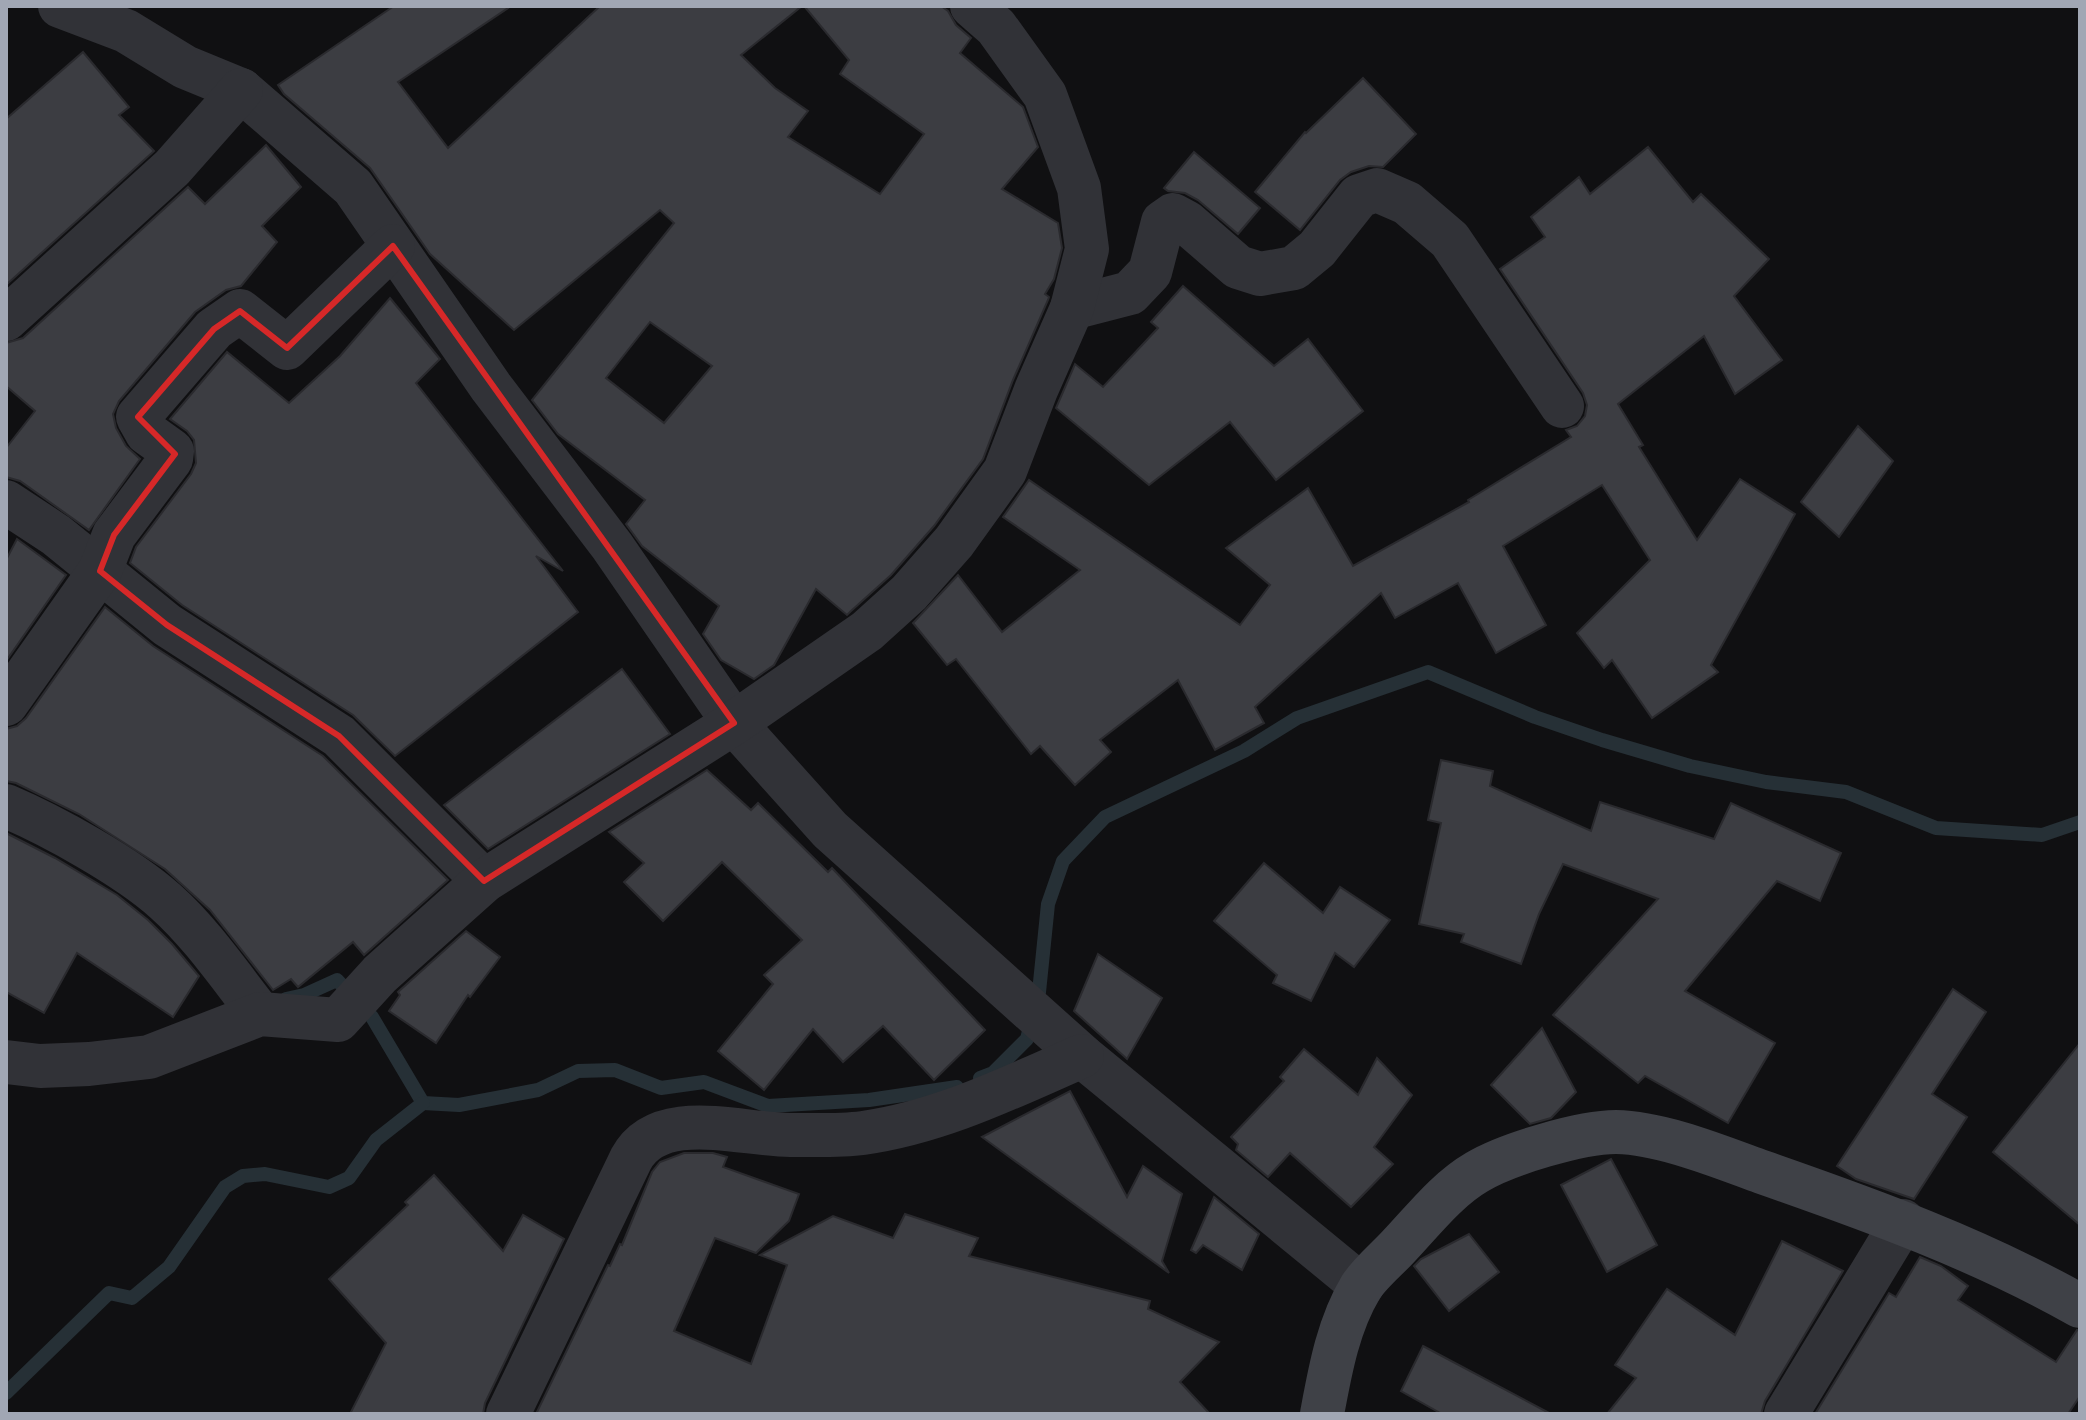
<svg xmlns="http://www.w3.org/2000/svg" width="2086" height="1420" font-family="Jost,sans-serif">
<style>
.lines{fill:none;stroke-linecap:round;stroke-linejoin:round}
.stream{stroke:#263036;stroke-width:14}
.building{fill:#3c3d42;stroke:#2a2a2e;stroke-width:2;fill-rule:evenodd}
.street{stroke:#313237;stroke-width:44}
.secondary{stroke:#3f4147;stroke-width:44}
.marked{fill:none;stroke:#d62828;stroke-width:6;stroke-linejoin:round}
</style>
<rect width="100%" height="100%" fill="#101012"/>
<g class="lines">
<g class="stream">
<path d="M 286,999 L 304,995 L 337,980 L 372,1017 L 423,1103 L 459,1105 L 538,1090 L 578,1071 L 615,1070 L 661,1088 L 704,1082 L 768,1106 L 869,1100 L 957,1087"/>
<path d="M 980,1078 L 993,1073 L 1027,1039 L 1039,992 L 1048,904 L 1063,861 L 1105,817 L 1244,751 L 1297,718 L 1428,672 L 1535,717 L 1602,740 L 1690,766 L 1766,782 L 1846,792 L 1936,828 L 2042,835 L 2080,822"/>
<path d="M 6,1393 L 109,1293 L 132,1298 L 169,1267 L 225,1187 L 243,1176 L 265,1174 L 329,1187 L 349,1178 L 376,1140 L 423,1103"/>
</g>
</g>
<g class="building">
<path d="M 394,6 L 511,6 L 398,82 L 448,148 L 600,6 L 802,6 L 741,55 L 775,88 L 808,111 L 788,137 L 880,194 L 924,134 L 840,74 L 849,60 L 804,6 L 941,6 L 948,11 L 956,25 L 971,38 L 960,53 L 1023,107 L 1038,147 L 1002,189 L 1058,223 L 1062,248 L 1054,279 L 1045,294 L 1049,297 L 1048,300 L 1013,380 L 983,459 L 934,526 L 891,575 L 851,611 L 847,615 L 816,589 L 774,665 L 754,679 L 721,660 L 703,634 L 719,606 L 642,546 L 626,524 L 645,500 L 558,434 L 532,400 L 674,223 L 660,210 L 514,330 L 430,254 L 370,168 L 284,94 L 278,85 ZM 650,322 L 712,366 L 664,423 L 606,378 Z"/>
<path d="M 83,52 L 129,107 L 119,115 L 154,151 L 6,285 L 6,119 Z"/>
<path d="M 1363,78 L 1416,134 L 1383,167 L 1369,166 L 1351,172 L 1340,180 L 1300,230 L 1255,192 L 1305,132 L 1306,133 Z"/>
<path d="M 266,145 L 301,187 L 262,226 L 277,242 L 241,286 L 226,290 L 195,312 L 119,401 L 113,414 L 116,428 L 126,446 L 140,459 L 89,530 L 20,481 L 6,477 L 6,448 L 35,411 L 6,386 L 6,343 L 23,338 L 188,187 L 205,204 Z"/>
<path d="M 1648,147 L 1693,202 L 1701,194 L 1769,259 L 1734,296 L 1782,360 L 1735,394 L 1704,336 L 1618,404 L 1643,445 L 1639,447 L 1697,540 L 1740,479 L 1795,514 L 1711,665 L 1718,672 L 1652,718 L 1612,660 L 1604,668 L 1577,633 L 1650,560 L 1602,485 L 1503,546 L 1546,625 L 1496,653 L 1458,583 L 1395,618 L 1381,593 L 1255,707 L 1264,723 L 1215,750 L 1178,680 L 1100,740 L 1111,752 L 1075,785 L 1040,746 L 1031,754 L 956,659 L 947,665 L 913,623 L 958,575 L 1002,632 L 1080,570 L 1003,517 L 1029,480 L 1240,625 L 1270,585 L 1226,548 L 1308,488 L 1353,566 L 1469,502 L 1468,500 L 1571,437 L 1566,430 L 1577,426 L 1585,416 L 1587,405 L 1583,393 L 1500,269 L 1545,237 L 1531,217 L 1579,177 L 1590,194 Z"/>
<path d="M 1194,152 L 1260,208 L 1238,234 L 1198,200 L 1185,193 L 1168,191 L 1164,188 Z"/>
<path d="M 1183,286 L 1274,366 L 1308,339 L 1363,411 L 1276,480 L 1230,422 L 1149,485 L 1056,408 L 1075,364 L 1103,387 L 1158,328 L 1151,322 Z"/>
<path d="M 390,298 L 440,359 L 416,383 L 563,571 L 536,556 L 578,612 L 395,756 L 353,715 L 182,605 L 130,563 L 136,547 L 191,474 L 196,463 L 194,440 L 187,431 L 170,419 L 227,352 L 289,403 L 340,356 Z"/>
<path d="M 1858,426 L 1893,461 L 1839,537 L 1801,502 Z"/>
<path d="M 17,539 L 66,575 L 6,661 L 6,560 Z"/>
<path d="M 105,607 L 153,646 L 323,756 L 448,880 L 364,955 L 353,942 L 298,987 L 291,979 L 273,990 L 210,910 L 165,869 L 79,814 L 16,783 L 6,781 L 6,729 L 17,726 L 26,718 Z"/>
<path d="M 622,669 L 670,734 L 488,849 L 444,805 Z"/>
<path d="M 1441,760 L 1493,771 L 1490,786 L 1591,831 L 1600,802 L 1714,839 L 1731,803 L 1841,853 L 1820,901 L 1777,881 L 1685,991 L 1775,1043 L 1728,1123 L 1645,1076 L 1638,1083 L 1553,1015 L 1658,899 L 1563,864 L 1539,914 L 1521,964 L 1461,942 L 1464,934 L 1419,924 L 1441,823 L 1428,820 Z"/>
<path d="M 707,770 L 751,810 L 758,803 L 828,872 L 832,868 L 985,1030 L 934,1080 L 883,1026 L 843,1062 L 813,1029 L 764,1090 L 718,1051 L 773,984 L 764,975 L 802,940 L 722,862 L 663,921 L 624,882 L 644,863 L 609,832 Z"/>
<path d="M 6,833 L 55,858 L 117,895 L 148,920 L 172,944 L 199,976 L 173,1017 L 77,953 L 44,1013 L 6,992 Z"/>
<path d="M 1264,863 L 1323,913 L 1340,887 L 1390,920 L 1354,967 L 1335,953 L 1311,1001 L 1273,983 L 1277,975 L 1214,921 Z"/>
<path d="M 466,931 L 500,957 L 470,997 L 468,995 L 436,1043 L 389,1011 L 400,995 L 398,992 Z"/>
<path d="M 1098,954 L 1162,998 L 1127,1059 L 1074,1011 Z"/>
<path d="M 1953,989 L 1986,1012 L 1932,1094 L 1967,1117 L 1914,1199 L 1856,1179 L 1837,1166 Z"/>
<path d="M 1542,1028 L 1576,1092 L 1551,1118 L 1530,1124 L 1491,1085 Z"/>
<path d="M 2080,1043 L 2080,1225 L 1993,1152 Z"/>
<path d="M 1304,1049 L 1358,1095 L 1377,1058 L 1412,1095 L 1374,1147 L 1393,1164 L 1351,1207 L 1290,1153 L 1268,1177 L 1236,1150 L 1238,1144 L 1231,1137 L 1284,1081 L 1280,1077 Z"/>
<path d="M 1070,1091 L 1127,1197 L 1143,1166 L 1182,1194 L 1162,1261 L 1169,1273 L 982,1137 Z"/>
<path d="M 684,1153 L 713,1153 L 727,1157 L 723,1167 L 799,1194 L 789,1221 L 756,1253 L 715,1238 L 674,1331 L 751,1364 L 787,1265 L 760,1255 L 833,1216 L 893,1238 L 905,1214 L 978,1238 L 969,1256 L 1150,1301 L 1148,1309 L 1219,1342 L 1180,1382 L 1210,1414 L 536,1414 L 608,1265 L 610,1266 L 620,1244 L 622,1245 L 652,1172 L 660,1162 Z"/>
<path d="M 1611,1159 L 1657,1245 L 1607,1272 L 1561,1185 Z"/>
<path d="M 434,1175 L 503,1251 L 523,1215 L 564,1239 L 485,1403 L 483,1414 L 350,1414 L 386,1343 L 329,1279 L 408,1205 L 405,1202 Z"/>
<path d="M 1214,1197 L 1259,1234 L 1242,1270 L 1203,1245 L 1196,1253 L 1191,1250 Z"/>
<path d="M 1469,1234 L 1499,1272 L 1449,1311 L 1414,1266 L 1421,1259 Z"/>
<path d="M 1782,1241 L 1843,1271 L 1765,1401 L 1761,1414 L 1607,1414 L 1636,1378 L 1615,1365 L 1667,1289 L 1735,1335 Z"/>
<path d="M 1920,1257 L 1941,1266 L 1968,1286 L 1958,1300 L 2056,1362 L 2077,1330 L 2080,1331 L 2080,1396 L 2068,1414 L 1815,1414 L 1889,1293 L 1896,1297 Z"/>
<path d="M 1423,1346 L 1551,1414 L 1442,1414 L 1401,1391 Z"/>
</g>
<g class="lines">
<g class="street">
<path d="M 60,6 L 126,31 L 185,67 L 241,90 L 353,187 L 491,387 L 612,546 L 734,723 L 830,830 L 1082,1056 L 1362,1286"/>
<path d="M 1072,308 L 1130,293 L 1150,272 L 1163,222 L 1173,215 L 1186,222 L 1238,267 L 1260,274 L 1294,268 L 1317,249 L 1359,196 L 1377,190 L 1407,203 L 1450,240 L 1562,406"/>
<path d="M 6,319 L 172,168 L 241,90"/>
<path d="M 6,502 L 56,535 L 167,625 L 339,736 L 484,881"/>
<path d="M 6,704 L 100,571 L 114,535 L 171,459 L 172,451 L 147,433 L 138,417 L 214,329 L 240,311 L 287,348 L 393,246"/>
<path d="M 6,806 C 53,826 127,867 165,901 C 201,933 230,976 260,1014"/>
<path d="M 6,1062 L 40,1066 L 89,1064 L 149,1057 L 260,1014 L 338,1020 L 380,974 L 484,881 L 734,723 L 867,631 L 909,593 L 954,542 L 1005,471 L 1036,390 L 1072,308 L 1087,249 L 1079,188 L 1045,95 L 996,27 L 972,6"/>
<path d="M 508,1414 L 631,1159 C 659,1107 741,1135 790,1135 C 814,1135 840,1136 863,1133 C 941,1122 1011,1087 1082,1056"/>
<path d="M 1786,1414 L 1903,1221"/>
</g>
<path class="secondary" d="M 1322,1414 C 1330,1371 1338,1325 1361,1287 C 1370,1273 1386,1260 1398,1247 C 1422,1222 1446,1190 1477,1172 C 1507,1154 1581,1132 1616,1132 C 1662,1133 1718,1156 1762,1172 C 1871,1210 1979,1249 2080,1306"/>
</g>
<path class="marked" d="M 393,246 L 734,723 L 484,881 L 339,736 L 167,625 L 100,571 L 114,535 L 175,454 L 138,417 L 214,329 L 240,311 L 287,348 Z"/>
<rect width="2086" height="1420" fill="none" stroke="#a1a7b4" stroke-width="16"/>
</svg>
